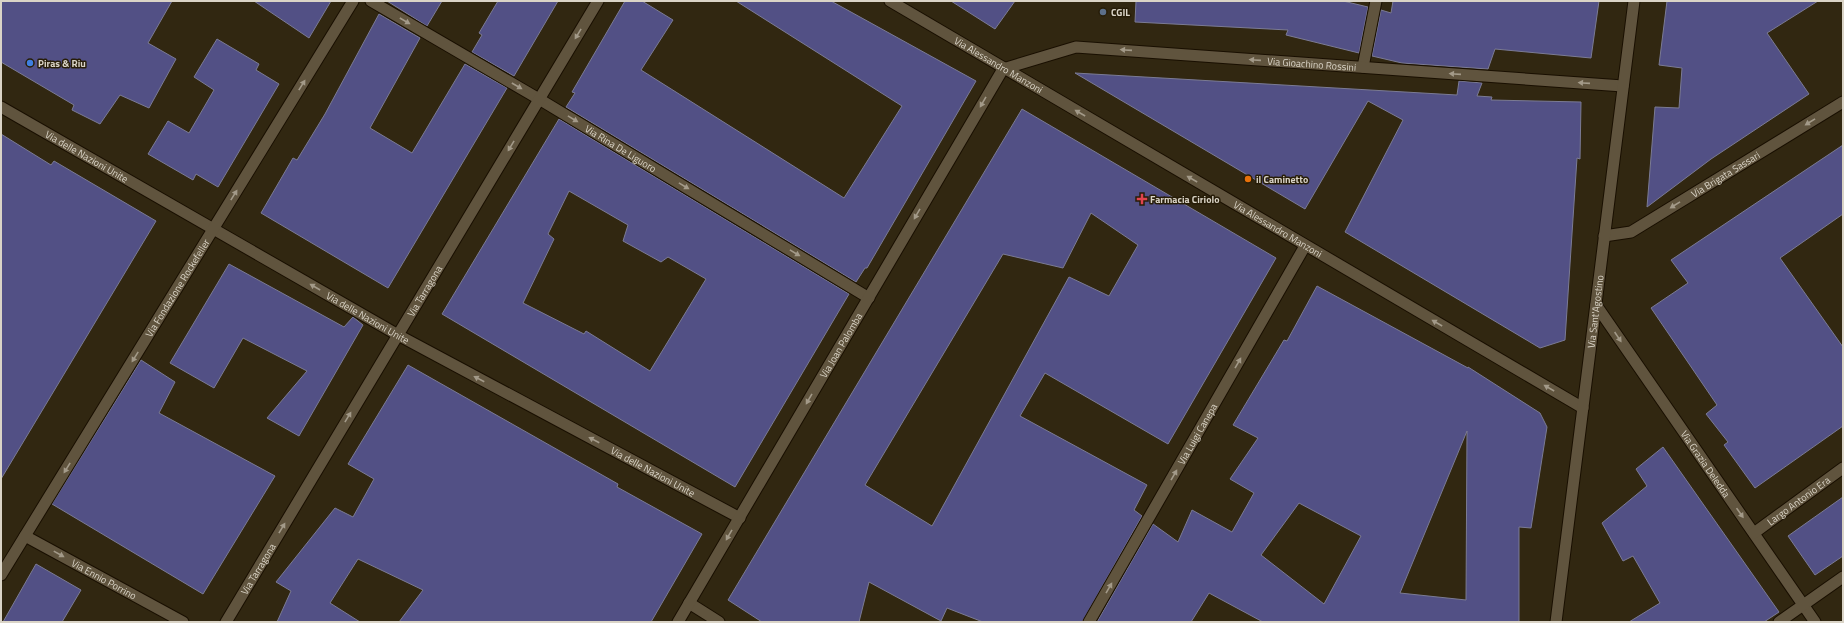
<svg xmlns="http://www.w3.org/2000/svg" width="1844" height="623" font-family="'Titillium Web',sans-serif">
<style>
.building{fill:#525085;stroke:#7b7b94;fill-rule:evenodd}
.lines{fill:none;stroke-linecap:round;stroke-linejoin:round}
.minor-casing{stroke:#190f00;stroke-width:13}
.tertiary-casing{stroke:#190f00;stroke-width:13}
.minor{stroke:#60543e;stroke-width:11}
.tertiary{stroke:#60543e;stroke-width:11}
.oneway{fill:#a39a89}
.service-dot{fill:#5c6f8a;stroke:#271d08;stroke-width:1.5}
.shop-dot{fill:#3f7fe0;stroke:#271d08;stroke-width:1.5}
.food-dot{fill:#e8710a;stroke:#271d08;stroke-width:1.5}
.health-dot{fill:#e0444e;stroke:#271d08;stroke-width:1.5}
.labels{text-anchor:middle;stroke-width:3;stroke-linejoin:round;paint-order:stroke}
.poi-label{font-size:10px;font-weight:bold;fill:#dad4c7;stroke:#271d08;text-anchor:start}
.street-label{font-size:10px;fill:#dad4c7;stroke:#271d08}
</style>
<rect width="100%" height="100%" fill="#312711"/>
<g class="building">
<path d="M 1,1 L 172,1 L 148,43 L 176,59 L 149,108 L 120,95 L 100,124 L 72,110 L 74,105 L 1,62 Z"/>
<path d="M 254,1 L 331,1 L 309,38 Z"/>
<path d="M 387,1 L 442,1 L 427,26 Z"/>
<path d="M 498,1 L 558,1 L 514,76 L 472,52 L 482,35 L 479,33 Z"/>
<path d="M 625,1 L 642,1 L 673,20 L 641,70 L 844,198 L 902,106 L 736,1 L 831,1 L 976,81 L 867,268 L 865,268 L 856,282 L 566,107 L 575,93 L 572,92 Z"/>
<path d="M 951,1 L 1015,1 L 995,29 Z"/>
<path d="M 1136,1 L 1343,1 L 1368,7 L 1359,53 L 1286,35 L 1288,30 L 1135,22 Z"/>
<path d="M 1393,1 L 1599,1 L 1591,58 L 1495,49 L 1488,69 L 1402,63 L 1372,56 L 1381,10 L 1391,13 Z"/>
<path d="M 1667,1 L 1818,1 L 1767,33 L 1809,94 L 1711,159 L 1647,207 L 1655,107 L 1679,108 L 1682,68 L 1659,65 Z"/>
<path d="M 379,14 L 420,38 L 370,128 L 412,153 L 465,64 L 507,88 L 388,288 L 261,213 L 293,158 L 297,160 L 325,114 Z"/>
<path d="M 217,39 L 259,64 L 256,70 L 279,84 L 218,187 L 196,174 L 193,180 L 148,154 L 168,121 L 189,133 L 214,90 L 194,77 Z"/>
<path d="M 1075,73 L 1457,95 L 1459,81 L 1482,83 L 1477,96 L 1492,97 L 1491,100 L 1581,102 L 1580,159 L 1577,158 L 1565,340 L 1540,348 L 1345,232 L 1403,120 L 1368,101 L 1305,209 Z"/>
<path d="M 1022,109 L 1276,258 L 1168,444 L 1045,373 L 1020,416 L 1147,485 L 1134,510 L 1142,516 L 1082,622 L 983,622 L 947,608 L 941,621 L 869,582 L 859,622 L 762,622 L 728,600 ZM 1091,213 L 1138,245 L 1109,296 L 1069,277 L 932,526 L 865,485 L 1003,254 L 1063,268 Z"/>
<path d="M 559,119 L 849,294 L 735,487 L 442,314 ZM 569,191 L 628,225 L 623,241 L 661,262 L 668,257 L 706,279 L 650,371 L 586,331 L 584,334 L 523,303 L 554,239 L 548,234 Z"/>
<path d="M 1,134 L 51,165 L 54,161 L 156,221 L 1,479 Z"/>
<path d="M 1843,145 L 1843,214 L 1780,258 L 1843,347 L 1843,426 L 1755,488 L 1724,445 L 1728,442 L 1706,414 L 1717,405 L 1651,308 L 1688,283 L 1671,260 Z"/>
<path d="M 229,264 L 344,327 L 353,317 L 363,325 L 299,436 L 267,418 L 307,371 L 243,338 L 214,388 L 170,363 Z"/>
<path d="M 1317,286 L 1468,368 L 1468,367 L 1540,413 L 1547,427 L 1531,528 L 1519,527 L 1519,622 L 1263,622 L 1209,593 L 1191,622 L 1097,622 L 1153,524 L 1178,542 L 1192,510 L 1232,532 L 1254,493 L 1230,479 L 1258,438 L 1233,425 L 1284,340 L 1287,341 ZM 1467,431 L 1466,600 L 1400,593 ZM 1299,503 L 1361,536 L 1324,604 L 1261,555 Z"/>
<path d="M 141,360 L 175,382 L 159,413 L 275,476 L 203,594 L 52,504 Z"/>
<path d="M 408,365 L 618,484 L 617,487 L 702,534 L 651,622 L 399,622 L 423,590 L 358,559 L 330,603 L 360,622 L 277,622 L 291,591 L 276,582 L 335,508 L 353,517 L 374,479 L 348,464 Z"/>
<path d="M 1663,447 L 1779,612 L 1764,622 L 1629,622 L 1660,603 L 1633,556 L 1623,561 L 1602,523 L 1647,486 L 1636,469 Z"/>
<path d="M 1843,497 L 1843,556 L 1815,575 L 1788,536 Z"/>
<path d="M 36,564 L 81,590 L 62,622 L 3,622 Z"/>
</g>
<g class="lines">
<g class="minor-casing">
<g id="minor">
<path id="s1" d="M 371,1 L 539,99 L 869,298"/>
<path id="s2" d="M 890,1 L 1583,408"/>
<path d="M 1363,67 L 1376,1"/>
<path id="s3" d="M 1,107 L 398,335 L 740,518"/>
<path id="s4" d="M 1604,236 L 1631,232 L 1843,102"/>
<path id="s5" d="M 1596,305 L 1815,622"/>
<path id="s6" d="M 1754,533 L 1843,468"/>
<path id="s7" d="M 25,536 L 183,622"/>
<path id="s8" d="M 1,575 L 353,1"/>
<path d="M 689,603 L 719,622"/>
<path id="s9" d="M 226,622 L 598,1"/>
<path id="s10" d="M 678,622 L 1003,69 L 1076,47 L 1623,86"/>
<path id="s11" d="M 1089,622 L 1305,246"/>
<path d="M 1779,622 L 1843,577"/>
</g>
</g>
<g class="tertiary-casing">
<g id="tertiary">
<path id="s12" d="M 1556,622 L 1634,1"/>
</g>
</g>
<use href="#minor" class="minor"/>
<use href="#tertiary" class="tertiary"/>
</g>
<defs><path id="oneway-solid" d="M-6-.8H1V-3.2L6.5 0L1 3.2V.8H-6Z"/></defs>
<g class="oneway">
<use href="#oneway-solid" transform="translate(405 21) rotate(30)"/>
<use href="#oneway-solid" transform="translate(578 34) rotate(121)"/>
<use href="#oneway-solid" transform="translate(1126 50) rotate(-176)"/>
<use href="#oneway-solid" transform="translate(1255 60) rotate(-176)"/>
<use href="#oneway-solid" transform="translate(1455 74) rotate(-176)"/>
<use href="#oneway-solid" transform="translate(1584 83) rotate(-176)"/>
<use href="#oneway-solid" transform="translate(302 85) rotate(-58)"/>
<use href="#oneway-solid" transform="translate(517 86) rotate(30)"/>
<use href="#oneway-solid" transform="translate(983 102) rotate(120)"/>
<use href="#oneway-solid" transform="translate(1080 113) rotate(-150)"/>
<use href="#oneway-solid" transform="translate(573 119) rotate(31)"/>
<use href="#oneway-solid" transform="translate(1810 122) rotate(148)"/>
<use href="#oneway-solid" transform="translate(511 146) rotate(121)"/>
<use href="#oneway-solid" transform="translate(1192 179) rotate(-150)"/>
<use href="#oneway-solid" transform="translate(684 186) rotate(31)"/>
<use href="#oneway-solid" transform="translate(234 195) rotate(-58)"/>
<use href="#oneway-solid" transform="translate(1675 205) rotate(148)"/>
<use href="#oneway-solid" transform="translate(917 214) rotate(120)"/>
<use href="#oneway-solid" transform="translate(795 253) rotate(31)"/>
<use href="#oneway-solid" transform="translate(315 287) rotate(-150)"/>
<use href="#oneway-solid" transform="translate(1437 323) rotate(-150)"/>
<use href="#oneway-solid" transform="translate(1618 337) rotate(56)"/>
<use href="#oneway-solid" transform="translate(135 357) rotate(122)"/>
<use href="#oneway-solid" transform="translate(1238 363) rotate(-60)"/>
<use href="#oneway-solid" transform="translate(479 379) rotate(-152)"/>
<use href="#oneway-solid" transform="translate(1549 388) rotate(-150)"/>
<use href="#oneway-solid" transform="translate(809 399) rotate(120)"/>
<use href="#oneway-solid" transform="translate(348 417) rotate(-59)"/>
<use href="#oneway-solid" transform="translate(594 440) rotate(-152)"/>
<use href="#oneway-solid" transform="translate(67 468) rotate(122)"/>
<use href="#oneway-solid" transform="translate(1174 475) rotate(-60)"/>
<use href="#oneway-solid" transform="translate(1740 513) rotate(55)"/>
<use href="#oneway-solid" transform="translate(282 528) rotate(-59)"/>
<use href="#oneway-solid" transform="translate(729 535) rotate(120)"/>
<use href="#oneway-solid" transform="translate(59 554) rotate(29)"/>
<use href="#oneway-solid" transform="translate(1109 588) rotate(-60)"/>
</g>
<circle class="service-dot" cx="1103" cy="12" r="4"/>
<circle class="shop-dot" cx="30" cy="63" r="4"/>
<circle class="food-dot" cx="1248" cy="179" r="4"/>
<path class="health-dot" d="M1140 193h4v4h4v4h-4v4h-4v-4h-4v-4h4z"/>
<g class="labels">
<g class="poi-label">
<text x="1111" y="16">CGIL</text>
<text x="38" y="67">Piras &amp; Riu</text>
<text x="1256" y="183">il Caminetto</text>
<text x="1150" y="203">Farmacia Ciriolo</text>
</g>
<g class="street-label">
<text dy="4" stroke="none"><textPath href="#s10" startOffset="954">Via Gioachino Rossini</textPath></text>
<text dy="4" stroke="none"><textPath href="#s2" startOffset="126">Via Alessandro Manzoni</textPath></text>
<text dy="4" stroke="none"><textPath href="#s1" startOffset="290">Via Rina De Liguoro</textPath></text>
<text dy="4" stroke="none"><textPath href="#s3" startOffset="99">Via delle Nazioni Unite</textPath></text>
<text dy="4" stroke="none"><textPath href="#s4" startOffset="138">Via Brigata Sassari</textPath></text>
<text dy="4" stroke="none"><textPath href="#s2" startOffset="450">Via Alessandro Manzoni</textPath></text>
<text dy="4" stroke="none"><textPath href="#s8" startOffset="337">Via Fondazione Rockefeller</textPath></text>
<text dy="4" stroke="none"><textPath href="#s9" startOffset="386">Via Tarragona</textPath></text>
<text dy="4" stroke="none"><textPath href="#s12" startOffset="313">Via Sant'Agostino</textPath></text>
<text dy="4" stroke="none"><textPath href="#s3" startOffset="423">Via delle Nazioni Unite</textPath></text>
<text dy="4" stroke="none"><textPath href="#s10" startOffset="321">Via Joan Palomba</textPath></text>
<text dy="4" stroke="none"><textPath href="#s11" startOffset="217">Via Luigi Canepa</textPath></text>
<text dy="4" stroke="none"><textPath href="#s5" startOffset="193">Via Grazia Deledda</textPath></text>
<text dy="4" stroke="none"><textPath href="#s3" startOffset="747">Via delle Nazioni Unite</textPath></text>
<text dy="4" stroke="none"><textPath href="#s6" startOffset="55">Largo Antonio Era</textPath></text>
<text dy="4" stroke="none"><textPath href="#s9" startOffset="62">Via Tarragona</textPath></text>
<text dy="4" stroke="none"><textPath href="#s7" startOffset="90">Via Ennio Porrino</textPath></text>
</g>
</g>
<rect width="1844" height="623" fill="none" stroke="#dad4c7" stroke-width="4"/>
</svg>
